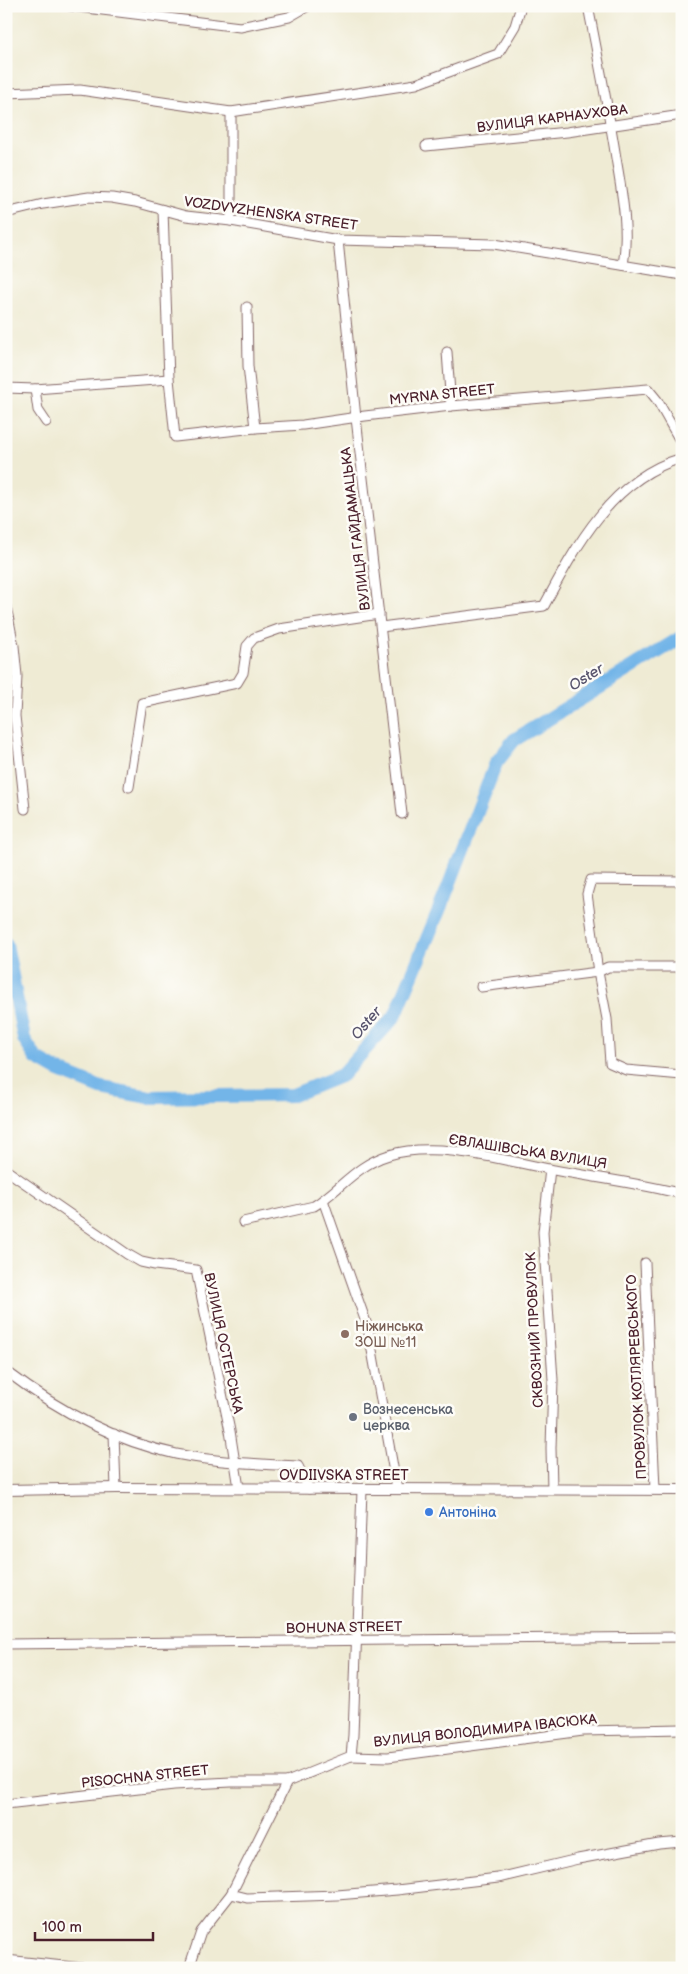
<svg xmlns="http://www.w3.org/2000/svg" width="688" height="1974" font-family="'Balsamiq Sans',sans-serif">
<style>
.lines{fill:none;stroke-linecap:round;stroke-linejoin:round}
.river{stroke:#73b5e8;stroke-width:14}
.minor-casing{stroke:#846666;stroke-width:11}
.major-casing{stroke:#846666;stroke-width:12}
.minor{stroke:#fff;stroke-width:9}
.major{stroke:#fff;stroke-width:10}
.education-dot{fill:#8d6e63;stroke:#fdfcf7;stroke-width:2}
.worship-dot{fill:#6b7280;stroke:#fdfcf7;stroke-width:2}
.shop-dot{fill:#3f7fe0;stroke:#fdfcf7;stroke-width:2}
.labels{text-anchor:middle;stroke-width:5;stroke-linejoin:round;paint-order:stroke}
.street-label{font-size:14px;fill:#4a1f2b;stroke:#fdfcf7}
.education-label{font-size:14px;fill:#785e54;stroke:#fdfcf7;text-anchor:start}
.worship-label{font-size:14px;fill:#5b616d;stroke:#fdfcf7;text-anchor:start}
.shop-label{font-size:14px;fill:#366cbe;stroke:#fdfcf7;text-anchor:start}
.water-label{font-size:15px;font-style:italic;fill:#58546d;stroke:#fdfcf7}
</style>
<rect width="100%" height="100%" fill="#fdfcf7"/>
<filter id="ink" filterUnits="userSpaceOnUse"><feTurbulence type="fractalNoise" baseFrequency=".02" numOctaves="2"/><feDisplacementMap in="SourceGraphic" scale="10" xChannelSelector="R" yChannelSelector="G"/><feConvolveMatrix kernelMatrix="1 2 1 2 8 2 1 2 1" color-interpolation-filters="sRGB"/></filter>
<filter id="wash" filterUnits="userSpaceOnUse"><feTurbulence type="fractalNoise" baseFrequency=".0096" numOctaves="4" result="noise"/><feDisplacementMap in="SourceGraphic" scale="20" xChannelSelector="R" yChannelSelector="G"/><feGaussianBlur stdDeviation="1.12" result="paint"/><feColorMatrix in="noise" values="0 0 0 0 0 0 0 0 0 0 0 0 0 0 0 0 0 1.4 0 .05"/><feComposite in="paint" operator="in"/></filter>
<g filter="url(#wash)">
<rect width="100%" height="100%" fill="#efebd4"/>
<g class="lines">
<path class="river" d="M 6,944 L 24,1039 L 36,1058 L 57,1070 L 101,1088 L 149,1097 L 293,1095 L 342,1075 L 395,1016 L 444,898 L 496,763 L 514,740 L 682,637"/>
</g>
</g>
<g filter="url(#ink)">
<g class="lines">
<g class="minor-casing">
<g id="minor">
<path d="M 70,6 L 240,27 L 289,17 L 308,6"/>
<path d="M 588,6 C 598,57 608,107 616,158 C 622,194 629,229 623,265"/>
<path d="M 6,93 L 80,90 L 231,112 L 416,84 L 498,54 L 515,26 L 521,6"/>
<path d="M 426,146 L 567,132 L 682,115"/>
<path d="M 163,210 L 169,379 L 175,437 L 255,428 L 303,425 L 365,416 L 451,406 L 648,389 L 657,400 L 682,444"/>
<path d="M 6,213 L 43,204 L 89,197 L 112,198 L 135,202 L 186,216 L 231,221 L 338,240 L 494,244 L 682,275"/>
<path d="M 231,221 L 231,112"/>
<path d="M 338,240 L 356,418 L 402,814"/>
<path d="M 247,307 L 248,366 L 255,428"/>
<path d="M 447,352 L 451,406"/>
<path d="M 6,388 L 35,389 L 169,379"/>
<path d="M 35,389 L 38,410 L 46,422"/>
<path d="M 6,606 L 14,646 L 17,676 L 15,716 L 25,809"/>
<path d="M 381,627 L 544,606 C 576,546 612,478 682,458"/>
<path d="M 129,787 L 142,703 L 237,683 L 243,673 L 247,646 L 254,638 L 279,629 L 379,614"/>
<path d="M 682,881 L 591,880 L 587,894 L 598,972 L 607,1019 L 610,1063 L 626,1070 L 682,1075"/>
<path d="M 481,987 L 598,972 L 608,967 L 682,967"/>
<path d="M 550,1169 L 543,1232 L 553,1380 L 551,1448 L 552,1489"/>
<path d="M 6,1170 L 127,1254 L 141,1262 L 155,1265 L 196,1270 L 230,1431 L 239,1488"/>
<path d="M 323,1200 L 368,1328 L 397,1489"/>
<path d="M 243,1222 L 314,1206 C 341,1189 356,1165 389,1155 C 439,1140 505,1161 554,1170 C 597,1178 640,1183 682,1194"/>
<path d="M 645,1263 L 655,1489"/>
<path d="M 6,1371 C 56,1409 115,1441 176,1454 C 216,1462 257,1464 298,1466 L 309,1489"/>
<path d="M 114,1434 L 116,1488"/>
<path d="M 6,1644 L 682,1637"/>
<path d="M 351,1756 L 388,1757 L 583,1731 L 682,1729"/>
<path d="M 6,1804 L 174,1785 L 231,1782 L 287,1782"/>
<path d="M 231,1894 L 247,1898 L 337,1895 L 397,1890 L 498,1878 L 578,1859 L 659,1844 L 682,1842"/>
<path d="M 6,1960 L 83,1968"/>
<path d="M 189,1968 L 201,1932 L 231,1894 L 287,1782 L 351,1756 L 353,1735 L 362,1490"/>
</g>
</g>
<g class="major-casing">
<path id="major" d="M 6,1490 L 116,1488 L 682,1490"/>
</g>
<use href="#minor" class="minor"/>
<use href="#major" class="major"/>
</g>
</g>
<circle class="education-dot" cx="345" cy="1334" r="5"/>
<circle class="worship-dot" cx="353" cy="1417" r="5"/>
<circle class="shop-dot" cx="429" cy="1512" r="5"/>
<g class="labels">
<g class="street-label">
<text transform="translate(552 118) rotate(-7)" y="5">ВУЛИЦЯ КАРНАУХОВА</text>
<text transform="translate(271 213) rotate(8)" y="5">VOZDVYZHENSKA STREET</text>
<text transform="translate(442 394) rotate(-6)" y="5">MYRNA STREET</text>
<text transform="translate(355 529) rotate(-97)" y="5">ВУЛИЦЯ ГАЙДАМАЦЬКА</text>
<text transform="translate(528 1151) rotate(9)" y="5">ЄВЛАШІВСЬКА ВУЛИЦЯ</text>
<text transform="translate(534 1330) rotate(-93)" y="5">СКВОЗНИЙ ПРОВУЛОК</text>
<text transform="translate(224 1343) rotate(78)" y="5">ВУЛИЦЯ ОСТЕРСЬКА</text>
<text transform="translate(636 1377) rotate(-93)" y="5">ПРОВУЛОК КОТЛЯРЕВСЬКОГО</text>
<text x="344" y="1480">OVDIIVSKA STREET</text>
<text transform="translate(344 1627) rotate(-1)" y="5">BOHUNA STREET</text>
<text transform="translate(485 1730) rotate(-6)" y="5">ВУЛИЦЯ ВОЛОДИМИРА ІВАСЮКА</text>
<text transform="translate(145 1776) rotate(-6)" y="5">PISOCHNA STREET</text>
</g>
<g class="education-label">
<text x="355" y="1331">Ніжинська<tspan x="355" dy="16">ЗОШ №11</tspan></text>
</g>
<g class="worship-label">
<text x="363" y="1414">Вознесенська<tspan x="363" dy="16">церква</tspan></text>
</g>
<g class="shop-label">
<text x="439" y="1517">Антоніна</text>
</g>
<g class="water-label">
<text transform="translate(586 677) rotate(-32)" y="5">Oster</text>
<text transform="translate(366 1023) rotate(-49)" y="5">Oster</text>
</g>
</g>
<rect width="688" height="1974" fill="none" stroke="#fdfcf7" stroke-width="25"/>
<path d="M35 1932v8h118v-8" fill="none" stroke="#4a1f2b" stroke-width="2.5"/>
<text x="42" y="1932" font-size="15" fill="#4a1f2b" stroke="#fdfcf7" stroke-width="4" paint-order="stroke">100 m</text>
</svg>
